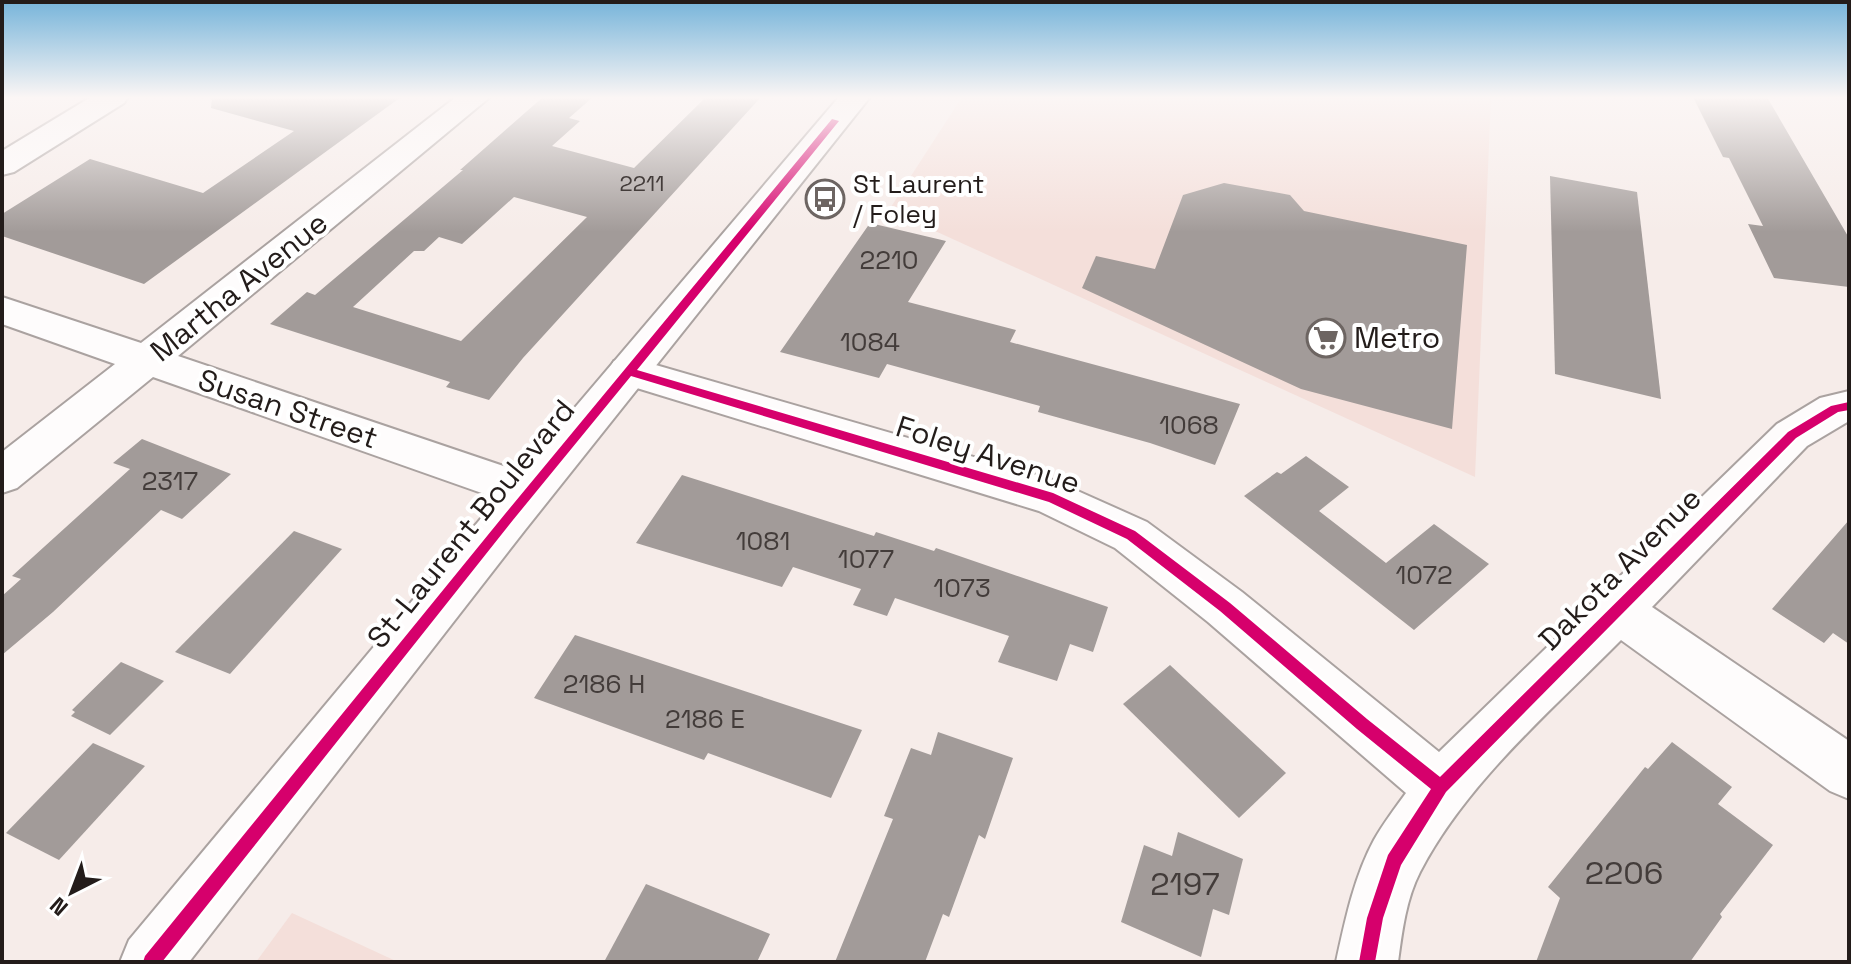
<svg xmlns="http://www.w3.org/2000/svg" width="1851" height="964" font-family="'Space Grotesk',sans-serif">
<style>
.built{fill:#f4dfda}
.building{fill:#a29b99;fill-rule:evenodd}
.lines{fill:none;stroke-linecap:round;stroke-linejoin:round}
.minor-casing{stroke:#aaa2a0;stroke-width:4}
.tertiary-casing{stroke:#aaa2a0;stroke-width:4}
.minor{fill:#fefcfc;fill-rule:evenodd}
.tertiary{fill:#fefcfc;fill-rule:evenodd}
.cycleway-casing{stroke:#fff;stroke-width:5}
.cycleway{fill:#d6006c;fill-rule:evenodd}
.labels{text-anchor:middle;stroke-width:8;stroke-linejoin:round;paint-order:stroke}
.far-number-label{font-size:22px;fill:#433c3a}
.far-poi-label{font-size:26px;fill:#231c1a;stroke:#fff;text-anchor:start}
.number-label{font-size:26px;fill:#433c3a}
.street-label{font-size:30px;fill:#231c1a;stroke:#fff}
.poi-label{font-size:30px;fill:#231c1a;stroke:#fff;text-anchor:start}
.near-number-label{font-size:32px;fill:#433c3a}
</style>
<rect width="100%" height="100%" fill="#f6ece9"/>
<g class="built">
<path d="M 962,97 L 1491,97 L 1475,477 L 889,210 Z"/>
<path d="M 292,913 L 398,962 L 256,962 Z"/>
</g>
<g class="building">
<path d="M 212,97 L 401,97 L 144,284 L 2,236 L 2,214 L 90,159 L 203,193 L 294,131 L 211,108 Z"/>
<path d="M 543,97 L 593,97 L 569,118 L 580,121 L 552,146 L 634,168 L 706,97 L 761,97 L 523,358 L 489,400 L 446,387 L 450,382 L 270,324 L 307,292 L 315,295 L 463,170 L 460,170 ZM 514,197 L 587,217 L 461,341 L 353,307 L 414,251 L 424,251 L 439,237 L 462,244 Z"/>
<path d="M 1693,97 L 1767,97 L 1849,238 L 1849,287 L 1774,278 L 1748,224 L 1763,226 L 1729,158 L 1723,157 Z"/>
<path d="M 1550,176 L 1637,192 L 1661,399 L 1555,374 Z"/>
<path d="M 1224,183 L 1290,195 L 1304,211 L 1467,245 L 1452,429 L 1301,389 L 1082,288 L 1096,256 L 1155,269 L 1183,195 Z"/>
<path d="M 870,223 L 946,241 L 908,302 L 1016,330 L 1010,342 L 1240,404 L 1215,465 L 1150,443 L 1038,412 L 1040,406 L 887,364 L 879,378 L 780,352 Z"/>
<path d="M 142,439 L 231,474 L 182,519 L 161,510 L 53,612 L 2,655 L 2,596 L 21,579 L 12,576 L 130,469 L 113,463 Z"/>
<path d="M 1306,456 L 1349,487 L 1319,511 L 1386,563 L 1434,524 L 1489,564 L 1414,630 L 1244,496 L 1277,472 L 1281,474 Z"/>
<path d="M 682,475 L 874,536 L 876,532 L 934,551 L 936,548 L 1108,607 L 1093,652 L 1070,644 L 1057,681 L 998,662 L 1009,636 L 895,598 L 887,616 L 853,605 L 861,589 L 793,567 L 782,587 L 636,543 Z"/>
<path d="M 1849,520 L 1849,644 L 1833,633 L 1824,643 L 1772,609 Z"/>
<path d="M 294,531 L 342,549 L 230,674 L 175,652 Z"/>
<path d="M 575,635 L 862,730 L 831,798 L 708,753 L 704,760 L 534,698 Z"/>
<path d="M 121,662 L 164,681 L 110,735 L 71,716 L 75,712 L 72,710 Z"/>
<path d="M 1170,665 L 1286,773 L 1239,818 L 1123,704 Z"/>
<path d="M 938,732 L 1013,758 L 985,839 L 979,835 L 949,917 L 943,914 L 925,962 L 835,962 L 893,819 L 884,816 L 911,748 L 931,755 Z"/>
<path d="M 1672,742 L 1732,787 L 1718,804 L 1773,845 L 1720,914 L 1722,917 L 1690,962 L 1536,962 L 1560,898 L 1548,887 L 1645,767 L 1648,769 Z"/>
<path d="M 93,743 L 145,766 L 59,860 L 6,833 Z"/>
<path d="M 1178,832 L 1243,859 L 1229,915 L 1213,909 L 1201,957 L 1121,922 L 1144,845 L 1172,856 Z"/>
<path d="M 646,884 L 770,934 L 757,962 L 604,962 Z"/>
</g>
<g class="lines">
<g class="minor-casing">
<g id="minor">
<path d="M 91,97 L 128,97 L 124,103 L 14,172 L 2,175 L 2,151 Z"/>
<path d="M 456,97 L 490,97 L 178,356 L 545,480 L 551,492 L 545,504 L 529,509 L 513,504 L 153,377 L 17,488 L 2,493 L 2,452 L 115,364 L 2,324 L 2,297 L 141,343 Z"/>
<path d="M 628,357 L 1053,480 L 1147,522 L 1242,592 L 1439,752 L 1777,424 L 1820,398 L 1849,391 L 1849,421 L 1807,446 L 1652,607 L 1849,741 L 1849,799 L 1830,791 L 1621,640 C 1551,711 1466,783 1420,872 C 1406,899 1402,932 1398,962 L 1336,962 C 1345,921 1354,877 1374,840 C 1383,824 1395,808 1406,793 L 1208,622 L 1115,548 L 1039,511 L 614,381 L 608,371 L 614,361 Z"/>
</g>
</g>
<g class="tertiary-casing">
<path id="tertiary" d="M 839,97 L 870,97 L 525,530 L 189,962 L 120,962 L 129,940 L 493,504 Z"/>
</g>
<use href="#minor" class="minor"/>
<use href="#tertiary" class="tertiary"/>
<g class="cycleway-casing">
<path id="cycleway" d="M 832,119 L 839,121 L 637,370 L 1053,493 L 1135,531 L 1230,603 L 1367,719 L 1440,777 L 1788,432 L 1831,406 L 1849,402 L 1849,410 L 1838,412 L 1796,438 L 1446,792 L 1401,865 L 1383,918 L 1375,962 L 1359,962 L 1367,918 L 1388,855 L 1431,789 L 1357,729 L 1220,611 L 1127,539 L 1049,502 L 631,376 L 513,520 L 162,962 L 143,962 L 145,956 L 505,514 Z"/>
</g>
<use href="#cycleway" class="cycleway"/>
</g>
<linearGradient id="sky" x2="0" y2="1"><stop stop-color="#76b4da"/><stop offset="0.42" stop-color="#fbf6f5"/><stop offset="1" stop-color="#fbf6f5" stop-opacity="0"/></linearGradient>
<rect width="1851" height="232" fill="url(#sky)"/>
<defs>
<g id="bus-ring" transform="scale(2)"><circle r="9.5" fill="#fff" stroke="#6d6562" stroke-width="1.5"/><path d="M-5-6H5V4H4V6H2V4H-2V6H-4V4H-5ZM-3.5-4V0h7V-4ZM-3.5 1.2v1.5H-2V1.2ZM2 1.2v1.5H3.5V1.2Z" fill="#6d6562"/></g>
<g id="supermarket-ring" transform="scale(2)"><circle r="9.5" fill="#fff" stroke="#6d6562" stroke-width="1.5"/><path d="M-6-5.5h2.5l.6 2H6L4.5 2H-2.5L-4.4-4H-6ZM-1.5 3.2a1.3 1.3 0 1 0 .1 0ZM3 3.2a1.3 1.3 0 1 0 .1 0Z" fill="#6d6562"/></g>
</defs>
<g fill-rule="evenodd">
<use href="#bus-ring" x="825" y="199"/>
<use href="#supermarket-ring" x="1326" y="338"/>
</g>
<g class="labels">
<g class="far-number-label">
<text x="642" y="191">2211</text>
</g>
<g class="far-poi-label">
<text x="853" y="193">St Laurent<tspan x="853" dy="30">/ Foley</tspan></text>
</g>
<g class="number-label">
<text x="889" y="269">2210</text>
<text x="870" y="351">1084</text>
<text x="1189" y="434">1068</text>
<text x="170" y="490">2317</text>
<text x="763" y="550">1081</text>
<text x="866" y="568">1077</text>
<text x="1424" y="584">1072</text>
<text x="962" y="597">1073</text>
<text x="604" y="693">2186 H</text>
<text x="705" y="728">2186 E</text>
</g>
<g class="street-label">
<text transform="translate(239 287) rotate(-39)" y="10">Martha Avenue</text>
<text transform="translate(288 409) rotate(19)" y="10">Susan Street</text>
<text transform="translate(988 455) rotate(18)" y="10">Foley Avenue</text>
<text transform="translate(471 524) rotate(-51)" y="10">St-Laurent Boulevard</text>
<text transform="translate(1620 569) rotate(-45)" y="10">Dakota Avenue</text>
</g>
<g class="poi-label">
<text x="1354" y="348">Metro</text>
</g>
<g class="near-number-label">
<text x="1624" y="884">2206</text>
<text x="1185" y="895">2197</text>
</g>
</g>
<rect width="1851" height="964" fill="none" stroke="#231c1a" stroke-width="8"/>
<g transform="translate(72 892) rotate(222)" stroke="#ffffff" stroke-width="6" paint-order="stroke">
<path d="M0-6L14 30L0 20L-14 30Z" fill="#231c1a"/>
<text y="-12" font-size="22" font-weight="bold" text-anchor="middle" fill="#231c1a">N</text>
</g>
</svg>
